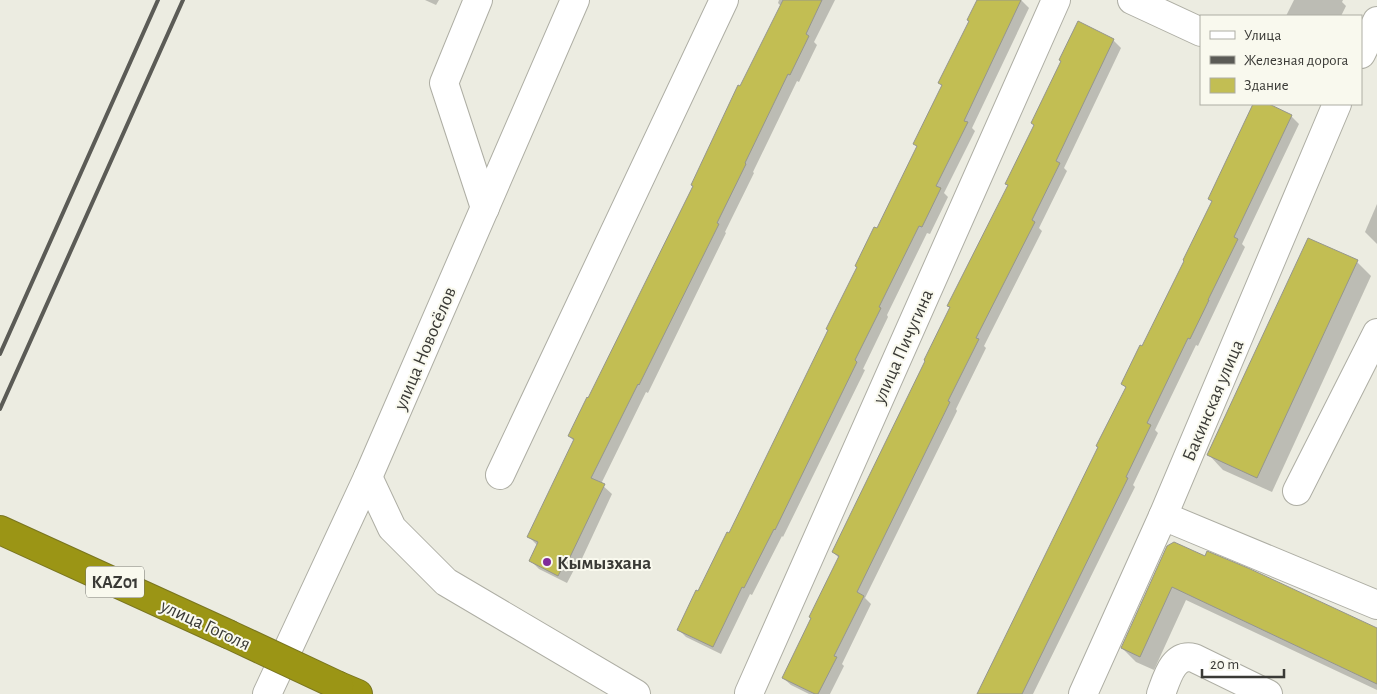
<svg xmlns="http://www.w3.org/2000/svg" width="1377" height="694" font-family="'Alegreya Sans',sans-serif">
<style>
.shadow{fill:#0003}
.building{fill:#c2be53;stroke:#96968c}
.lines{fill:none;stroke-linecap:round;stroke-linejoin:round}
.minor-casing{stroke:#aeaea4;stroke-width:30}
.highway-casing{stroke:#797521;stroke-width:30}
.minor{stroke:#fff;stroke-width:28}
.highway{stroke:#9b9515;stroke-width:28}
.rail{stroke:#5b5b56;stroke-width:4}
.highway-bridge-casing{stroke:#797521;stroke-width:30;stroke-linecap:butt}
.highway-bridge{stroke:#9b9515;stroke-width:28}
.poi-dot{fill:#802b9a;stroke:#f9f9ee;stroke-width:2}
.labels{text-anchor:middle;stroke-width:4;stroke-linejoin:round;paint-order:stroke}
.shield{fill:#f9f9ee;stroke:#73736d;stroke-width:1}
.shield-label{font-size:18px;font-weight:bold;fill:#3a3a36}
.street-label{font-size:19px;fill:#3a3a36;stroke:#f9f9ee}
.poi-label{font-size:19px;font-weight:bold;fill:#3a3a36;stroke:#f9f9ee;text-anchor:start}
</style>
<rect width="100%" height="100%" fill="#ecece1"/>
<g class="shadow">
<path d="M 425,0 L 439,0 L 436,5 Z"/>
<path d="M 779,0 L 835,0 L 814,42 L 817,45 L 799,82 L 797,81 L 753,172 L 754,173 L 725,232 L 726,233 L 648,393 L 646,392 L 601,484 L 612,494 L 579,565 L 577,564 L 567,583 L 539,569 L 531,561 L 538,546 L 529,537 L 574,441 L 569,436 L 589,399 L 781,6 L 778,3 Z"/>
<path d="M 978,0 L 1021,0 L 1029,8 L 972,128 L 975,131 L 944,193 L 948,197 L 930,234 L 927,233 L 887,315 L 888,317 L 863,369 L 865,370 L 783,537 L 782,536 L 752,595 L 750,594 L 721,654 L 686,637 L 678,629 L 730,535 L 918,147 L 943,86 L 940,83 L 970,22 Z"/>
<path d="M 1294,0 L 1343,0 L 1342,2 L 1346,6 L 1341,16 L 1286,16 Z"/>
<path d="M 1113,40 L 1121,48 L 1064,168 L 1067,171 L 1039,228 L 1042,231 L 984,346 L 986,348 L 956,409 L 957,411 L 865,598 L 871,604 L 842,664 L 844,666 L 830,694 L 809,694 L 791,685 L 783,678 L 839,558 L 833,552 Z"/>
<path d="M 1255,104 L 1266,104 L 1291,116 L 1299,124 L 1242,244 L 1245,247 L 1198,346 L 1196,345 L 1155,430 L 1158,433 L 1133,485 L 1135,487 L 1033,694 L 984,694 L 1126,388 L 1123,384 L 1143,348 L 1213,202 L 1210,199 Z"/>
<path d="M 1377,204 L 1377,244 L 1365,232 Z"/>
<path d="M 1357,262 L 1371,276 L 1272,492 L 1223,470 L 1209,455 Z"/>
<path d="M 1168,547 L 1377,630 L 1377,690 L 1186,600 L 1154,670 L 1136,662 L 1122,648 Z"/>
</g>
<g class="building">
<path d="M 783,0 L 822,0 L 806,34 L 809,36 L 790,75 L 788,74 L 745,163 L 746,164 L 717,223 L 719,224 L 639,385 L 638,384 L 591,478 L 605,484 L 570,557 L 568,556 L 558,576 L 529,561 L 538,542 L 527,537 L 574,439 L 568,436 L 587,397 L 588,398 L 693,186 L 691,185 L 738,85 L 740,86 Z"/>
<path d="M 977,0 L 1021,0 L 964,121 L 968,122 L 936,186 L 941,188 L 922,227 L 919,226 L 879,307 L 881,308 L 855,360 L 857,362 L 775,530 L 774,529 L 744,588 L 742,587 L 713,647 L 677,630 L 696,590 L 698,591 L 727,532 L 729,533 L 828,330 L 826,329 L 857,267 L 855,266 L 874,227 L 877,228 L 917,146 L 913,144 L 942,85 L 938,83 L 969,21 L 967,20 Z"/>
<path d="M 1078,21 L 1114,39 L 1056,161 L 1060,163 L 1032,220 L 1035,222 L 976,338 L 979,339 L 948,401 L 950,402 L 857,592 L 864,596 L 834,656 L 837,657 L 818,694 L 815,694 L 782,678 L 811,618 L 809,617 L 839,556 L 832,552 L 925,361 L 924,360 L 950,307 L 947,306 L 1008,185 L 1005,184 L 1034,125 L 1031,123 L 1061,61 L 1059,60 Z"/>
<path d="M 1253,104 L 1269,104 L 1292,115 L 1234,237 L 1238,239 L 1208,300 L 1209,300 L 1190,339 L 1188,338 L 1147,423 L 1151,425 L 1126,477 L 1128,478 L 1022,694 L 977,694 L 1098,447 L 1096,446 L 1126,387 L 1121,384 L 1140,345 L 1142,346 L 1184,261 L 1183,260 L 1212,201 L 1208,199 Z"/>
<path d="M 1308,238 L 1358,260 L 1257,478 L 1207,455 Z"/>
<path d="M 1174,542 L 1205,556 L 1207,551 L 1248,568 L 1377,628 L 1377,684 L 1172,587 L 1140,657 L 1121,648 L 1167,546 Z"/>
</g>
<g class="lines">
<g class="minor-casing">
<g id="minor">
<path d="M 478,0 L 444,83 L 485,208"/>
<path d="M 1132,0 L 1201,32"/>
<path d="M 1361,54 L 1377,21"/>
<path d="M 500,475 L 724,0"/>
<path d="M 368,477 L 392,528 L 446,582 L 636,694"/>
<path d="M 1297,491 L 1377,333"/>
<path d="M 1163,516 L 1377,605"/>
<path d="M 267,694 L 368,477 L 575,0"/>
<path d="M 750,694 L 749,693 L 1056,0"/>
<path d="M 1083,694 L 1163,516 L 1337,104"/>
<path d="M 1161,694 C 1167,678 1173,653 1194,658 L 1268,694"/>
</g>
</g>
<g class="highway-casing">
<g id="highway">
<path d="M 0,530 L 228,634"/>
<path d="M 339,686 L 358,694"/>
</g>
</g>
<use href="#minor" class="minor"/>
<use href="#highway" class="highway"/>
<g class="rail">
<path d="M 0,354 L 158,0"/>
<path d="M 0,409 L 183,0"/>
</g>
<g class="highway-bridge-casing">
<path id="highway-bridge" d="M 228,634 L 339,686"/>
</g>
<use href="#highway-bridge" class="highway-bridge"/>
</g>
<circle class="poi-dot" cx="547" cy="562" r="5"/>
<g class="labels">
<rect class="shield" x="86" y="566.5" width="58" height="31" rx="4"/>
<g class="shield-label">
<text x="115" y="588">KАZ01</text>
</g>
<g class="street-label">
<text transform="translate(902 346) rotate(-66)" y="7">улица Пичугина</text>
<text transform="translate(424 348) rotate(-67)" y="7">улица Новосёлов</text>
<text transform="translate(1212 400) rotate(-67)" y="7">Бакинская улица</text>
<text transform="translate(206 624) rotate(25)" y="7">улица Гоголя</text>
</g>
<g class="poi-label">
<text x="557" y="569">Кымызхана</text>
</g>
</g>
<rect x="1200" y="15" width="162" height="90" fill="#f9f9ee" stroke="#adada4"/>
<rect x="1210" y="31" width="25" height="8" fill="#ffffff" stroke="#adada4"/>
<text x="1244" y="40" font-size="15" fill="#3a3a36">Улица</text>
<rect x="1210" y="56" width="25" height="8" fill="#5b5b56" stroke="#adada4"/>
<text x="1244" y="65" font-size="15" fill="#3a3a36">Железная дорога</text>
<rect x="1210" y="78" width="25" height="15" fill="#c2be53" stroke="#adada4"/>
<text x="1244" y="90" font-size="15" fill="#3a3a36">Здание</text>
<path d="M1202 669v8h82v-8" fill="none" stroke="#3a3a36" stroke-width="2.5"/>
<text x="1210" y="669" font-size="15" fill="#3a3a36" stroke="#f9f9ee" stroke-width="4" paint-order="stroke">20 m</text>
</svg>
